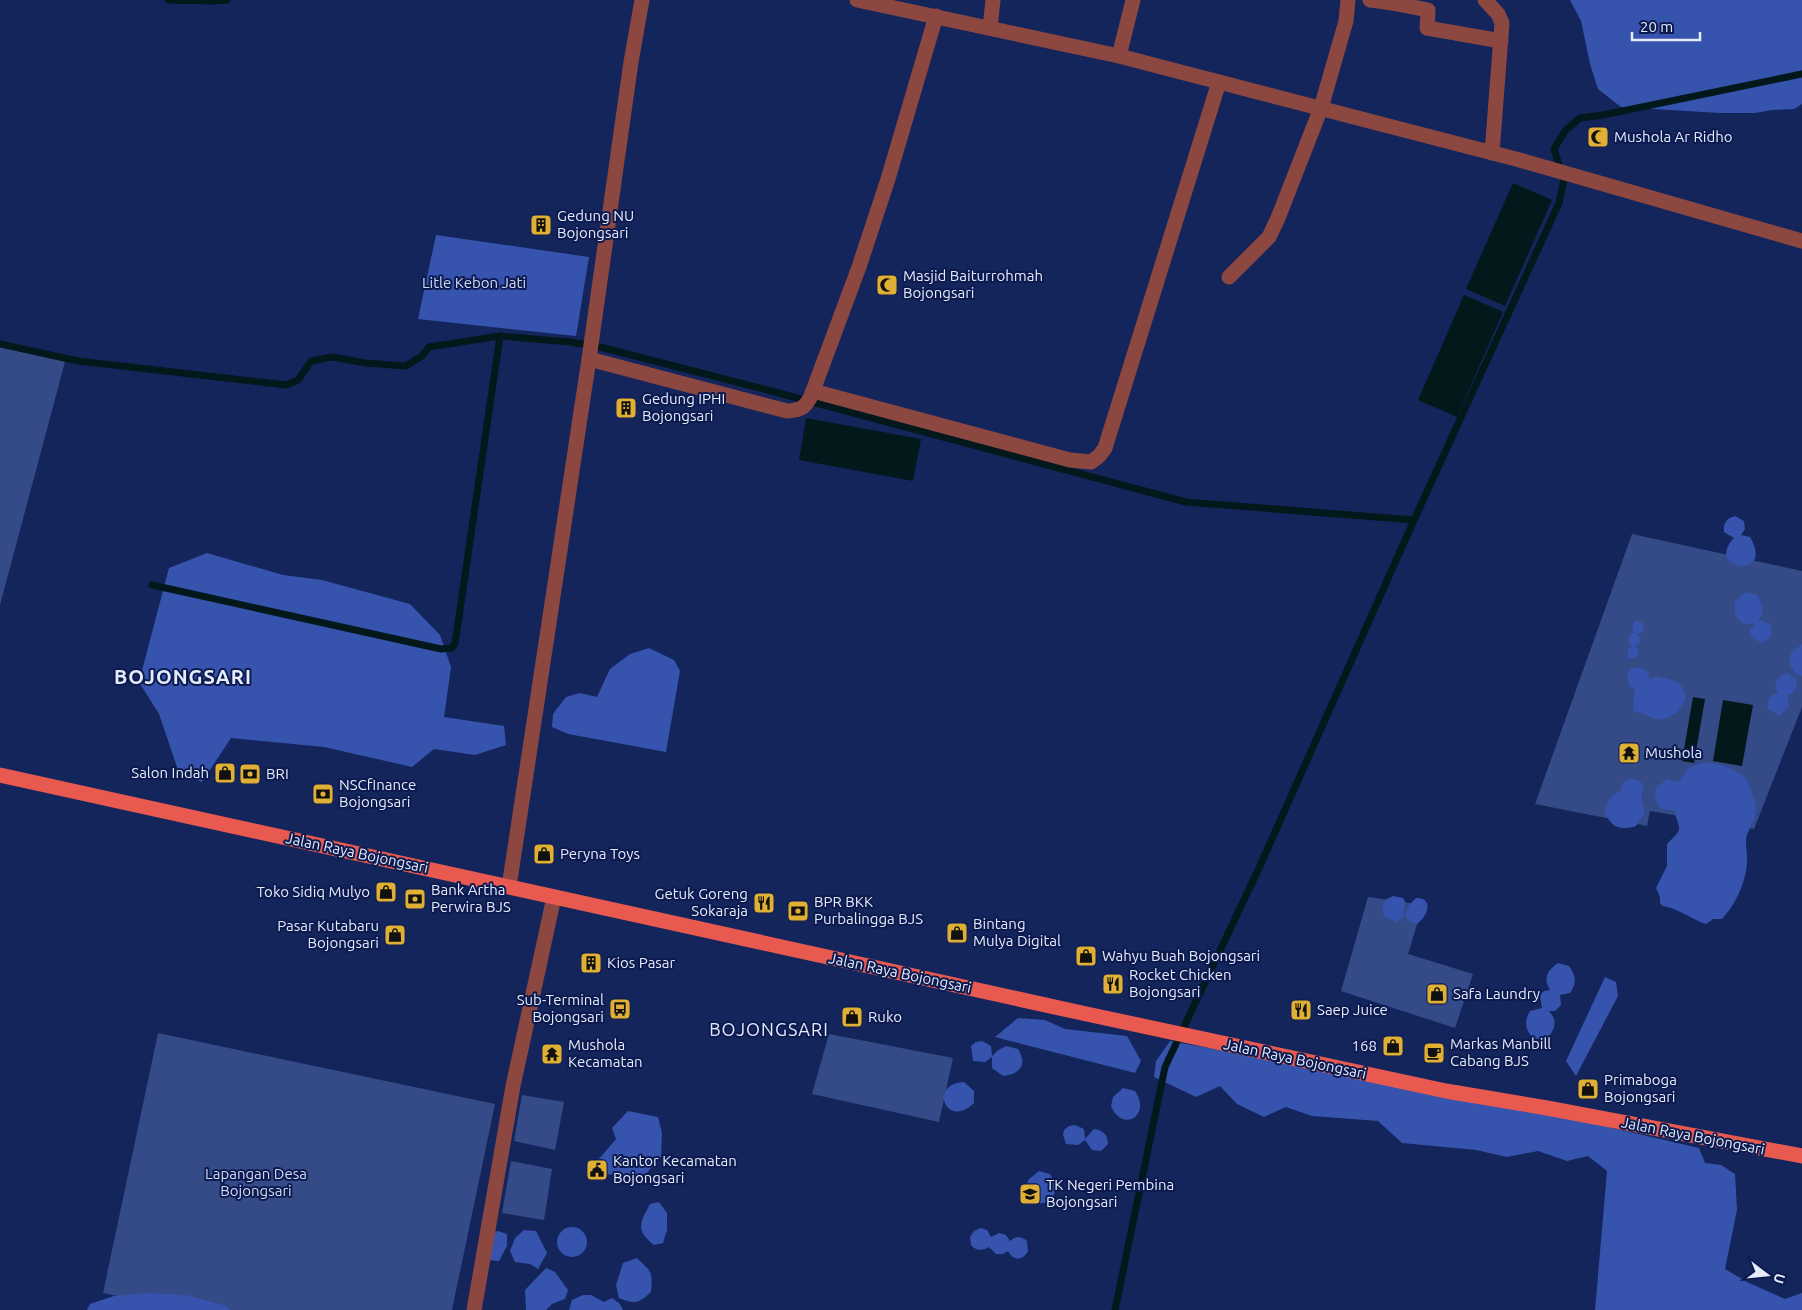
<svg xmlns="http://www.w3.org/2000/svg" width="1802" height="1310" font-family="Ubuntu,sans-serif">
<style>
.green{fill:#354b87}
.forest{fill:#3653ae}
.water{fill:#02181b}
.lines{fill:none;stroke-linecap:round;stroke-linejoin:round}
.stream{stroke:#02181b;stroke-width:7}
.minor{stroke:#8b4740;stroke-width:15}
.major{stroke:#e85a50;stroke-width:15}
.labels{text-anchor:middle;stroke-width:4;stroke-linejoin:round;paint-order:stroke}
.poi-label{font-size:15px;fill:#e4ebf9;stroke:#0c1a50;text-anchor:start}
.park-label{font-size:15px;fill:#d1dbf4;stroke:#0c1a50}
.street-label{font-size:15px;fill:#e4ebf9;stroke:#0c1a50}
.quarter-label{font-size:18px;letter-spacing:1px;fill:#e4ebf9;stroke:#0c1a50}
.district-label{font-size:20px;font-weight:bold;letter-spacing:1px;fill:#e4ebf9;stroke:#0c1a50}
</style>
<rect width="100%" height="100%" fill="#14255c"/>
<g class="green">
<path d="M 0,344 L 66,358 L 0,605 Z"/>
<path d="M 1632,534 L 1802,571 L 1802,707 L 1754,829 L 1650,811 L 1647,826 L 1535,804 Z"/>
<path d="M 1368,897 L 1423,905 L 1408,954 L 1473,974 L 1455,1028 L 1341,991 Z"/>
<path d="M 158,1033 L 495,1104 L 452,1310 L 184,1310 L 103,1293 Z"/>
<path d="M 829,1034 L 953,1058 L 939,1122 L 812,1094 Z"/>
<path d="M 522,1095 L 564,1102 L 555,1150 L 514,1141 Z"/>
<path d="M 511,1161 L 552,1169 L 544,1220 L 502,1213 Z"/>
</g>
<g class="forest">
<path d="M 1570,0 L 1802,0 L 1802,104 L 1794,109 L 1772,110 L 1755,113 L 1719,113 L 1621,107 L 1598,89 L 1590,64 L 1581,21 Z"/>
<path d="M 436,235 L 589,257 L 576,336 L 418,319 Z"/>
<path d="M 1735,516 L 1744,521 L 1745,529 L 1741,535 L 1750,537 C 1776,581 1703,570 1734,538 L 1724,532 C 1723,523 1727,518 1735,516 Z"/>
<path d="M 207,553 L 283,575 L 322,580 L 410,604 L 440,635 L 451,667 L 444,717 L 504,726 L 506,745 L 475,755 L 434,749 L 412,767 L 324,747 L 231,738 L 202,782 L 179,773 L 159,714 L 139,682 L 169,568 Z"/>
<path d="M 1746,592 L 1757,595 C 1763,605 1765,612 1758,621 L 1762,620 L 1771,625 L 1772,634 L 1763,643 C 1756,640 1751,640 1750,630 L 1755,623 C 1738,628 1733,616 1735,601 Z"/>
<path d="M 1635,621 L 1643,623 L 1644,628 L 1642,633 L 1637,634 L 1640,638 L 1640,643 L 1634,646 L 1638,649 L 1638,656 L 1630,659 L 1628,657 L 1627,650 L 1632,646 L 1629,644 L 1629,637 L 1632,633 L 1635,633 C 1631,629 1632,625 1635,621 Z"/>
<path d="M 1802,644 L 1802,676 L 1796,674 L 1789,663 L 1791,653 Z"/>
<path d="M 649,648 L 674,660 L 680,671 L 666,752 L 568,734 L 552,727 L 553,714 L 566,697 L 580,693 L 597,697 L 610,669 L 630,654 Z"/>
<path d="M 1639,667 L 1648,672 L 1649,680 L 1657,676 C 1665,679 1673,679 1679,684 C 1697,699 1673,722 1656,719 C 1652,719 1653,718 1649,716 C 1645,713 1639,713 1634,711 L 1633,705 L 1635,688 L 1630,687 L 1627,677 L 1628,672 L 1632,668 Z"/>
<path d="M 1787,673 L 1796,679 L 1797,687 L 1792,693 L 1787,696 L 1788,697 L 1789,706 L 1780,716 L 1768,709 C 1767,701 1770,695 1778,693 C 1771,685 1778,676 1787,673 Z"/>
<path d="M 1702,763 C 1719,762 1734,768 1747,779 C 1749,790 1757,799 1756,811 C 1755,822 1747,830 1746,840 C 1746,847 1747,853 1747,860 C 1747,880 1736,904 1722,919 L 1713,919 L 1706,924 C 1693,920 1677,908 1663,906 L 1660,903 L 1660,897 L 1656,888 L 1667,866 L 1667,844 C 1684,827 1680,832 1674,810 C 1657,811 1654,803 1656,788 L 1667,779 L 1679,782 L 1688,768 Z"/>
<path d="M 1631,779 C 1637,780 1642,781 1644,787 L 1641,797 L 1645,812 L 1636,826 C 1619,831 1611,827 1604,811 L 1609,799 L 1621,790 L 1621,786 L 1626,781 Z"/>
<path d="M 1393,896 L 1403,898 L 1405,901 L 1403,917 L 1397,922 L 1385,917 L 1382,907 L 1385,900 Z"/>
<path d="M 1416,898 C 1435,898 1427,917 1417,924 L 1408,921 L 1405,914 L 1410,904 Z"/>
<path d="M 1558,963 L 1569,966 C 1576,976 1577,983 1570,993 L 1560,995 L 1561,1005 L 1555,1011 L 1549,1011 C 1559,1022 1554,1032 1545,1040 L 1533,1038 C 1525,1029 1524,1022 1530,1011 L 1542,1008 L 1540,995 L 1544,991 L 1550,990 C 1543,978 1547,971 1558,963 Z"/>
<path d="M 1605,977 L 1616,982 L 1618,996 L 1576,1076 L 1566,1061 Z"/>
<path d="M 1018,1018 L 1045,1020 L 1065,1029 L 1127,1036 L 1141,1061 L 1135,1073 L 995,1037 Z"/>
<path d="M 982,1041 L 991,1046 L 992,1056 L 997,1051 L 1006,1046 L 1018,1049 C 1028,1065 1020,1074 1003,1076 L 992,1068 L 992,1057 L 985,1062 L 973,1061 L 971,1046 L 976,1042 Z"/>
<path d="M 1170,1041 L 1479,1097 L 1699,1148 L 1705,1163 L 1721,1165 L 1735,1174 L 1737,1210 L 1725,1269 L 1749,1283 L 1785,1299 L 1802,1293 L 1802,1310 L 1595,1310 L 1607,1171 L 1588,1156 L 1567,1161 L 1538,1151 L 1507,1157 L 1476,1150 L 1402,1143 L 1378,1121 L 1312,1116 L 1286,1107 L 1264,1117 L 1237,1104 L 1220,1086 L 1196,1097 L 1154,1077 L 1156,1061 Z"/>
<path d="M 964,1082 L 974,1091 L 974,1103 C 947,1130 927,1084 964,1082 Z"/>
<path d="M 1123,1088 L 1135,1091 C 1152,1116 1122,1133 1111,1106 L 1113,1097 Z"/>
<path d="M 628,1111 L 658,1117 L 662,1133 L 661,1157 L 644,1176 L 600,1174 L 599,1159 L 616,1139 L 612,1128 Z"/>
<path d="M 1075,1125 L 1084,1129 L 1085,1139 L 1094,1129 C 1103,1130 1108,1135 1108,1144 L 1101,1151 L 1092,1150 L 1085,1140 L 1078,1145 L 1066,1144 L 1063,1135 L 1064,1130 L 1069,1126 Z"/>
<path d="M 1039,1171 L 1050,1174 C 1070,1207 1022,1216 1028,1180 Z"/>
<path d="M 659,1202 L 667,1213 L 667,1230 L 663,1243 L 654,1245 C 635,1230 640,1223 650,1204 Z"/>
<circle cx="572" cy="1242" r="15"/>
<path d="M 981,1228 L 987,1230 L 991,1237 L 999,1233 L 1006,1235 L 1010,1241 C 1016,1236 1021,1236 1027,1241 L 1028,1251 C 1023,1261 1013,1261 1008,1251 L 1003,1254 L 996,1254 L 989,1247 C 983,1251 976,1251 971,1245 L 970,1237 L 974,1231 Z"/>
<path d="M 524,1230 L 536,1231 L 547,1253 L 538,1269 L 530,1264 L 515,1262 L 510,1251 L 515,1238 Z"/>
<path d="M 498,1231 L 507,1234 L 507,1246 L 499,1261 L 487,1260 L 488,1233 Z"/>
<path d="M 637,1258 C 651,1272 653,1270 651,1292 C 639,1303 635,1305 619,1298 L 616,1285 L 623,1263 Z"/>
<path d="M 546,1268 L 555,1272 L 568,1290 L 565,1299 L 552,1304 L 546,1310 L 526,1310 L 525,1290 Z"/>
<path d="M 148,1293 L 186,1295 L 226,1306 L 230,1310 L 87,1310 L 90,1304 L 114,1296 Z"/>
<path d="M 583,1295 L 591,1295 L 604,1302 L 612,1298 L 620,1304 L 623,1310 L 569,1310 L 572,1300 Z"/>
</g>
<g class="water">
<path d="M 1513,183 L 1552,200 L 1505,306 L 1466,289 Z"/>
<path d="M 1464,295 L 1503,312 L 1457,417 L 1418,400 Z"/>
<path d="M 806,418 L 921,439 L 913,481 L 799,460 Z"/>
<path d="M 1693,697 L 1705,699 L 1694,763 L 1682,761 Z"/>
<path d="M 1723,700 L 1753,705 L 1742,766 L 1713,761 Z"/>
</g>
<g class="lines">
<g class="stream">
<path d="M 168,0 L 211,1 L 227,0"/>
<path d="M 0,344 L 78,361 L 286,385 L 298,380 L 311,361 L 332,357 L 365,363 L 406,366 L 422,356 L 429,347 L 500,336 L 570,342 L 600,347 L 771,391 L 1186,502 L 1414,520"/>
<path d="M 152,585 L 441,649 L 452,648 L 455,643 L 456,637 L 500,336"/>
<path d="M 1115,1310 L 1165,1067 L 1259,868 L 1414,520 L 1559,203 L 1564,180 L 1554,149 L 1565,131 L 1580,118 L 1603,115 L 1802,74"/>
</g>
<g class="minor">
<path d="M 857,0 L 1119,56 L 1516,159 L 1802,241"/>
<path d="M 1370,0 L 1386,2"/>
<path d="M 1386,0 L 1386,2 L 1428,10 L 1427,28 L 1501,41"/>
<path d="M 1485,0 L 1498,14 L 1502,23 L 1492,153"/>
<path d="M 990,28 L 993,0"/>
<path d="M 1119,56 L 1133,0"/>
<path d="M 1229,277 L 1269,237 L 1278,218 L 1321,108 L 1346,21 L 1348,0"/>
<path d="M 589,359 L 787,411 C 801,410 805,408 811,396 L 859,267 L 888,179 L 936,16"/>
<path d="M 813,391 L 1070,460 L 1091,462 L 1099,456 L 1105,448 L 1219,82"/>
<path d="M 509,887 L 589,359 L 631,62 L 642,0"/>
<path d="M 474,1310 L 513,1086 L 554,897"/>
</g>
<path class="major" d="M 0,775 L 1082,1013 L 1446,1091 L 1547,1108 L 1802,1156"/>
</g>
<defs>
<g id="mosque-square" transform="scale(1.125)"><rect x="-9" y="-9" width="18" height="18" rx="4" fill="#dfb034" stroke="#0c1a50"/><path d="M3.5-4.9A6 6 0 1 0 3.5 4.9A5 5 0 1 1 3.5-4.9Z" fill="#111"/></g>
<g id="building-square" transform="scale(1.125)"><rect x="-9" y="-9" width="18" height="18" rx="4" fill="#dfb034" stroke="#0c1a50"/><path d="M-4-6H4V6H1V3H-1V6H-4ZM-2.5-4.3h1.7v1.8h-1.7ZM.8-4.3h1.7v1.8H.8ZM-2.5-1h1.7V.8h-1.7ZM.8-1h1.7V.8H.8Z" fill="#111"/></g>
<g id="temple-square" transform="scale(1.125)"><rect x="-9" y="-9" width="18" height="18" rx="4" fill="#dfb034" stroke="#0c1a50"/><path d="M0-6L5-2H3V0L6.5 2.5H4V6H1.5V3h-3V6H-4V2.5H-6.5L-3 0V-2H-5Z" fill="#111"/></g>
<g id="shop-square" transform="scale(1.125)"><rect x="-9" y="-9" width="18" height="18" rx="4" fill="#dfb034" stroke="#0c1a50"/><path d="M-5-2.5h2.3a2.7 3.5 0 0 1 5.4 0H5L5.5 6h-11ZM-1.5-2.5h3a1.5 2.3 0 0 0-3 0Z" fill="#111"/></g>
<g id="bank-square" transform="scale(1.125)"><rect x="-9" y="-9" width="18" height="18" rx="4" fill="#dfb034" stroke="#0c1a50"/><path d="M-6-4H6V4H-6ZM0-2.3a2.3 2.3 0 1 0 0 4.6a2.3 2.3 0 1 0 0-4.6Z" fill="#111"/></g>
<g id="restaurant-square" transform="scale(1.125)"><rect x="-9" y="-9" width="18" height="18" rx="4" fill="#dfb034" stroke="#0c1a50"/><path d="M-5-6h1v4h1v-4h1v4h1v-4h1v5L-1.5 .5V6h-2V.5L-5-1ZM5-6V6H3V1.5H1.5Q1.5-4 5-6Z" fill="#111"/></g>
<g id="bus-square" transform="scale(1.125)"><rect x="-9" y="-9" width="18" height="18" rx="4" fill="#dfb034" stroke="#0c1a50"/><path d="M-5-6H5V4H4V6H2V4H-2V6H-4V4H-5ZM-3.5-4V0h7V-4ZM-3.5 1.2v1.5H-2V1.2ZM2 1.2v1.5H3.5V1.2Z" fill="#111"/></g>
<g id="cafe-square" transform="scale(1.125)"><rect x="-9" y="-9" width="18" height="18" rx="4" fill="#dfb034" stroke="#0c1a50"/><path d="M-5.5-4.5H6V0H3Q3 3.5 0 3.5H-2.5Q-5.5 3.5-5.5 0ZM3-3.2v2h1.7v-2ZM-6 4.5H4V6H-6Z" fill="#111"/></g>
<g id="civic-square" transform="scale(1.125)"><rect x="-9" y="-9" width="18" height="18" rx="4" fill="#dfb034" stroke="#0c1a50"/><path d="M-.6-6.5H3V-4.5H.6V-3L4-1V1h2V6H-6V1h2V-1L-.6-3ZM-1.2 2.5V6h2.4V2.5Z" fill="#111"/></g>
<g id="school-square" transform="scale(1.125)"><rect x="-9" y="-9" width="18" height="18" rx="4" fill="#dfb034" stroke="#0c1a50"/><path d="M0-5L7-2L0 1L-7-2ZM-4 1L0 2.5L4 1V4Q0 6-4 4Z" fill="#111"/></g>
</defs>
<g fill-rule="evenodd">
<use href="#mosque-square" x="1598" y="137"/>
<use href="#building-square" x="541" y="225"/>
<use href="#mosque-square" x="887" y="285"/>
<use href="#building-square" x="626" y="408"/>
<use href="#temple-square" x="1629" y="753"/>
<use href="#shop-square" x="225" y="773"/>
<use href="#bank-square" x="250" y="774"/>
<use href="#bank-square" x="323" y="794"/>
<use href="#shop-square" x="544" y="854"/>
<use href="#shop-square" x="386" y="892"/>
<use href="#bank-square" x="415" y="899"/>
<use href="#restaurant-square" x="764" y="903"/>
<use href="#bank-square" x="798" y="911"/>
<use href="#shop-square" x="957" y="933"/>
<use href="#shop-square" x="395" y="935"/>
<use href="#shop-square" x="1086" y="956"/>
<use href="#building-square" x="591" y="963"/>
<use href="#restaurant-square" x="1113" y="984"/>
<use href="#shop-square" x="1437" y="994"/>
<use href="#bus-square" x="620" y="1009"/>
<use href="#restaurant-square" x="1301" y="1010"/>
<use href="#shop-square" x="852" y="1017"/>
<use href="#shop-square" x="1393" y="1046"/>
<use href="#cafe-square" x="1434" y="1053"/>
<use href="#temple-square" x="552" y="1054"/>
<use href="#shop-square" x="1588" y="1089"/>
<use href="#civic-square" x="597" y="1170"/>
<use href="#school-square" x="1030" y="1194"/>
</g>
<g class="labels">
<g class="poi-label">
<text x="1614" y="142">Mushola Ar Ridho</text>
<text x="557" y="221">Gedung NU<tspan x="557" dy="17">Bojongsari</tspan></text>
<text x="903" y="281">Masjid Baiturrohmah<tspan x="903" dy="17">Bojongsari</tspan></text>
<text x="642" y="404">Gedung IPHI<tspan x="642" dy="17">Bojongsari</tspan></text>
<text x="1645" y="758">Mushola</text>
<text x="209" y="778" text-anchor="end">Salon Indah</text>
<text x="266" y="779">BRI</text>
<text x="339" y="790">NSCfinance<tspan x="339" dy="17">Bojongsari</tspan></text>
<text x="560" y="859">Peryna Toys</text>
<text x="431" y="895">Bank Artha<tspan x="431" dy="17">Perwira BJS</tspan></text>
<text x="370" y="897" text-anchor="end">Toko Sidiq Mulyo</text>
<text x="748" y="899" text-anchor="end">Getuk Goreng<tspan x="748" dy="17">Sokaraja</tspan></text>
<text x="814" y="907">BPR BKK<tspan x="814" dy="17">Purbalingga BJS</tspan></text>
<text x="973" y="929">Bintang<tspan x="973" dy="17">Mulya Digital</tspan></text>
<text x="379" y="931" text-anchor="end">Pasar Kutabaru<tspan x="379" dy="17">Bojongsari</tspan></text>
<text x="1102" y="961">Wahyu Buah Bojongsari</text>
<text x="607" y="968">Kios Pasar</text>
<text x="1129" y="980">Rocket Chicken<tspan x="1129" dy="17">Bojongsari</tspan></text>
<text x="1453" y="999">Safa Laundry</text>
<text x="604" y="1005" text-anchor="end">Sub-Terminal<tspan x="604" dy="17">Bojongsari</tspan></text>
<text x="1317" y="1015">Saep Juice</text>
<text x="868" y="1022">Ruko</text>
<text x="1450" y="1049">Markas Manbill<tspan x="1450" dy="17">Cabang BJS</tspan></text>
<text x="568" y="1050">Mushola<tspan x="568" dy="17">Kecamatan</tspan></text>
<text x="1377" y="1051" text-anchor="end">168</text>
<text x="1604" y="1085">Primaboga<tspan x="1604" dy="17">Bojongsari</tspan></text>
<text x="613" y="1166">Kantor Kecamatan<tspan x="613" dy="17">Bojongsari</tspan></text>
<text x="1046" y="1190">TK Negeri Pembina<tspan x="1046" dy="17">Bojongsari</tspan></text>
</g>
<g class="park-label">
<text x="474" y="288">Litle Kebon Jati</text>
<text x="256" y="1179">Lapangan Desa<tspan x="256" dy="17">Bojongsari</tspan></text>
</g>
<g class="street-label">
<text transform="translate(357 853) rotate(12)" y="5">Jalan Raya Bojongsari</text>
<text transform="translate(900 973) rotate(12)" y="5">Jalan Raya Bojongsari</text>
<text transform="translate(1295 1059) rotate(12)" y="5">Jalan Raya Bojongsari</text>
<text transform="translate(1693 1136) rotate(11)" y="5">Jalan Raya Bojongsari</text>
</g>
<g class="quarter-label">
<text x="769" y="1036">BOJONGSARI</text>
</g>
<g class="district-label">
<text x="183" y="684">BOJONGSARI</text>
</g>
</g>
<g transform="translate(1767 1275) rotate(106)" stroke="#0c1a50" stroke-width="4" paint-order="stroke">
<path d="M0-4L9 19L0 12L-9 19Z" fill="#e4ebf9"/>
<text y="-8" font-size="14" font-weight="bold" text-anchor="middle" fill="#e4ebf9">U</text>
</g>
<path d="M1632 32v8h68v-8" fill="none" stroke="#e4ebf9" stroke-width="2.5"/>
<text x="1640" y="32" font-size="15" fill="#e4ebf9" stroke="#0c1a50" stroke-width="4" paint-order="stroke">20 m</text>
</svg>
